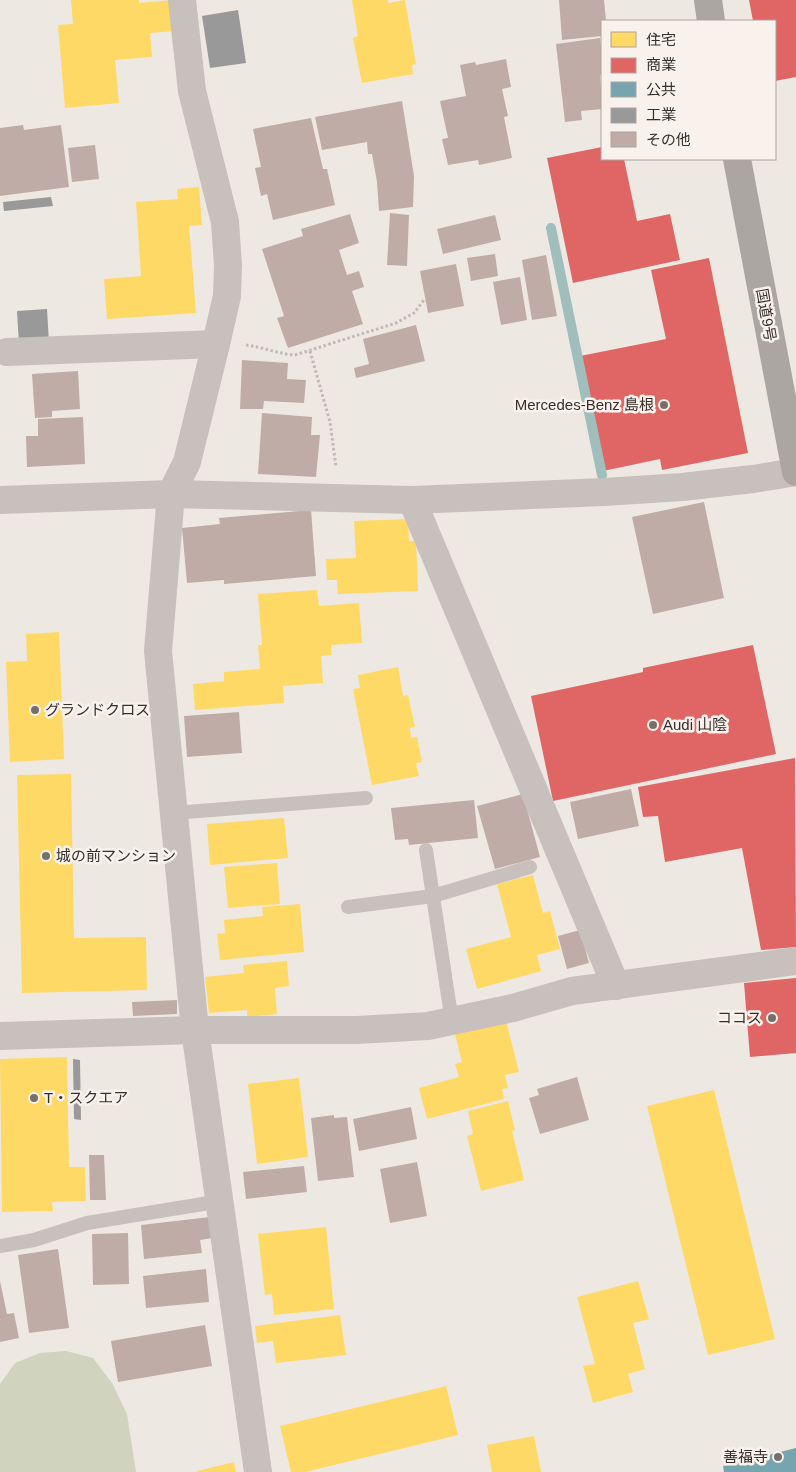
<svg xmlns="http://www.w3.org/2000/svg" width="796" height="1472" font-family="Arial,'Noto Sans JP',sans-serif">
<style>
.green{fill:#d0d3be}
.homes{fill:#ffd966}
.shops{fill:#e06666}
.public{fill:#76a5af}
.industry{fill:#999}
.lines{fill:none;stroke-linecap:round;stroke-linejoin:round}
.stream{stroke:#a0bfbc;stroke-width:10}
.building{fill:#c0aca6}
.path{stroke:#c0b9b5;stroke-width:3;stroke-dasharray:2.5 2.5;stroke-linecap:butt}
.service{stroke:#c7c0bc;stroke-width:14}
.minor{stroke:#c7c0bc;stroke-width:28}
.trunk{stroke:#aca6a2;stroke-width:28}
.poi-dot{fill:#786f6b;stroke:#f9f2ec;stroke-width:2}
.labels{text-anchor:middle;stroke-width:5;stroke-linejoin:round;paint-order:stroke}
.street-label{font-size:15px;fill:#382e2a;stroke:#f9f2ec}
.poi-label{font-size:15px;fill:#382e2a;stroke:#f9f2ec;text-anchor:start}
</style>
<rect width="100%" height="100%" fill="#eee8e3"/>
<path class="green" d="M 66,1351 L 93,1358 L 112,1383 L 127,1414 L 136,1472 L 0,1472 L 0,1384 L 15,1363 L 40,1353 Z"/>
<g class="homes">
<path d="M 71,0 L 139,0 L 139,3 L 172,0 L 175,31 L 150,33 L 152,57 L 115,60 L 119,103 L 65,108 L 58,25 L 73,24 Z"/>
<path d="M 352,0 L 388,0 L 388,3 L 405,0 L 416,64 L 412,65 L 413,74 L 362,83 L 353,38 L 358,36 Z"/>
<path d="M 199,187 L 202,225 L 189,226 L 196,313 L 107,319 L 104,279 L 141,276 L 136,202 L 178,199 L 177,189 Z"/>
<path d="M 408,519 L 409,541 L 416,541 L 418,591 L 338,594 L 337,580 L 327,580 L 326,559 L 356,558 L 354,521 Z"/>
<path d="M 317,590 L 319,606 L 359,603 L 362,643 L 331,645 L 332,655 L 321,656 L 323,683 L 283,686 L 284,703 L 195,710 L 193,684 L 224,681 L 224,672 L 260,669 L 258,645 L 262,645 L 258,594 Z"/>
<path d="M 59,632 L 64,759 L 10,762 L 6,662 L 27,661 L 26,634 Z"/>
<path d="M 398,667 L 403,696 L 408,695 L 415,727 L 410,728 L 411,738 L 417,737 L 422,762 L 416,763 L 419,776 L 372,785 L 353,689 L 360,688 L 358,675 Z"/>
<path d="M 71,774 L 74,938 L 146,937 L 147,990 L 22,993 L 17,775 Z"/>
<path d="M 284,818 L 288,858 L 210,865 L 207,824 Z"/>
<path d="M 277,863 L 280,904 L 228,908 L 224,867 Z"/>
<path d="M 533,875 L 543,913 L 550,911 L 560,949 L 537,955 L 541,971 L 477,989 L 466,949 L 511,937 L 497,884 Z"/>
<path d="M 300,904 L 304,952 L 220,960 L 217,934 L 225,933 L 224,920 L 263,916 L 262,907 Z"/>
<path d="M 287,961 L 289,986 L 275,988 L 277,1014 L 247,1017 L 247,1010 L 209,1013 L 205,977 L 244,973 L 243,965 Z"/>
<path d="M 505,1017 L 519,1072 L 505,1075 L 508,1088 L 502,1089 L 504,1099 L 427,1119 L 419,1088 L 459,1077 L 455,1064 L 462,1062 L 454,1030 Z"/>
<path d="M 67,1057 L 69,1167 L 85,1167 L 86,1201 L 52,1202 L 53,1211 L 2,1212 L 0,1059 Z"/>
<path d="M 299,1078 L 308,1157 L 257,1164 L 248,1084 Z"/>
<path d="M 714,1090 L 775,1339 L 708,1355 L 647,1106 Z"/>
<path d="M 508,1101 L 515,1130 L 512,1131 L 524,1180 L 481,1191 L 467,1136 L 473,1134 L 468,1111 Z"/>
<path d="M 326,1227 L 334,1309 L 274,1315 L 272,1294 L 265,1295 L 258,1234 Z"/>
<path d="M 638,1281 L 649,1319 L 633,1323 L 645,1369 L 628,1374 L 633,1392 L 593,1403 L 583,1366 L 595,1364 L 577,1297 Z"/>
<path d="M 340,1315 L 346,1355 L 276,1363 L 273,1341 L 257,1343 L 255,1326 Z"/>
<path d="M 446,1386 L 458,1435 L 305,1472 L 291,1472 L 280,1426 Z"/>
<path d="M 534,1436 L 541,1472 L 492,1472 L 487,1445 Z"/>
<path d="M 234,1462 L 236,1472 L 197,1472 L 197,1471 Z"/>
</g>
<g class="shops">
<path d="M 749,0 L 796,0 L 796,77 L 775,81 L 775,21 L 753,21 Z"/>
<path d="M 602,147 L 602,159 L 624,159 L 637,221 L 670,214 L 680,260 L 573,283 L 547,158 Z"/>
<path d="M 709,258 L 748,453 L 662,470 L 660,459 L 603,471 L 580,356 L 666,339 L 651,270 Z"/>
<path d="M 753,645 L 776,754 L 553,801 L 531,696 L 643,672 L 643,668 Z"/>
<path d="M 795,758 L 796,947 L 761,950 L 742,848 L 665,862 L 658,816 L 643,817 L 638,787 Z"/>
<path d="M 796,978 L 796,1053 L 750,1057 L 744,983 Z"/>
</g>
<path class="public" d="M 796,1448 L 796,1472 L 724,1472 L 723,1466 Z"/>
<g class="industry">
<path d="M 238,10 L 246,63 L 210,68 L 202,16 Z"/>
<path d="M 51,197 L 53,206 L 4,211 L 3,202 Z"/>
<path d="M 47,309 L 49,343 L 19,345 L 17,311 Z"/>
<path d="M 73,1059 L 80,1060 L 81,1120 L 74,1119 Z"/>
</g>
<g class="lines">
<path class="stream" d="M 551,228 L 602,475"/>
</g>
<g class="building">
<path d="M 559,0 L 604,0 L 606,21 L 601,23 L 602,36 L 562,40 Z"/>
<path d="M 600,38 L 602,54 L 602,74 L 600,75 L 602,109 L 581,111 L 582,120 L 565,122 L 556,44 Z"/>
<path d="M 506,59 L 511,87 L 502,89 L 508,116 L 504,117 L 512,158 L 479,165 L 478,160 L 448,165 L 442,139 L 448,138 L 440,101 L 466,96 L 460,65 L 475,62 L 476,65 Z"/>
<path d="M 402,101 L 414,176 L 413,207 L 379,211 L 377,182 L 372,154 L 368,154 L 367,142 L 322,150 L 315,117 Z"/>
<path d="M 311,118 L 323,169 L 327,169 L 335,205 L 273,220 L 267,194 L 261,196 L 255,168 L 261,167 L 253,129 Z"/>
<path d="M 23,125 L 24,130 L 61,125 L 69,187 L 0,196 L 0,128 Z"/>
<path d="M 95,145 L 99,179 L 72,182 L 68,148 Z"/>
<path d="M 390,213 L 409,215 L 407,266 L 387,265 Z"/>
<path d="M 350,214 L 359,243 L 339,250 L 347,275 L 359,271 L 364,287 L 352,291 L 363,324 L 288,348 L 277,318 L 284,316 L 262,249 L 303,236 L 301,229 Z"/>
<path d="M 495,215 L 501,240 L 443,254 L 437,229 Z"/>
<path d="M 495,254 L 498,276 L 471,281 L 467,258 Z"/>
<path d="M 546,255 L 557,316 L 532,320 L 522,260 Z"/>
<path d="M 456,264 L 464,306 L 428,313 L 420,271 Z"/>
<path d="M 520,277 L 527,320 L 501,325 L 493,282 Z"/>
<path d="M 416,325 L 425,361 L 356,378 L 354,368 L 369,364 L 363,339 Z"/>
<path d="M 242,360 L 288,363 L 287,379 L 306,380 L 304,403 L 264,401 L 263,409 L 240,409 Z"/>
<path d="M 78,371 L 80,409 L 52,411 L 52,417 L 35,418 L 32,374 Z"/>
<path d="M 262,413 L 312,417 L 311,435 L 320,435 L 316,477 L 258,474 Z"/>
<path d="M 83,417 L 85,464 L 27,467 L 26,436 L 38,436 L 38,419 Z"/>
<path d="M 704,502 L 724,598 L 653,614 L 632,517 Z"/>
<path d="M 311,510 L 316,576 L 224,584 L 224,580 L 187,583 L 182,528 L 220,524 L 219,518 Z"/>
<path d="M 239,712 L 242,753 L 187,757 L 184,716 Z"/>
<path d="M 631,789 L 639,826 L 578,839 L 570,802 Z"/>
<path d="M 523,794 L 540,857 L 495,869 L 477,806 Z"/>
<path d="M 474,800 L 478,838 L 409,845 L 408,839 L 395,840 L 391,808 Z"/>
<path d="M 580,930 L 589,963 L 567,969 L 558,936 Z"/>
<path d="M 177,1000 L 177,1014 L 133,1016 L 132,1002 Z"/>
<path d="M 577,1077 L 589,1120 L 540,1134 L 529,1098 L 539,1095 L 537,1089 Z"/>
<path d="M 411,1107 L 417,1139 L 359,1151 L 353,1119 Z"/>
<path d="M 334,1115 L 334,1118 L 347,1117 L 354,1177 L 318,1181 L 311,1118 Z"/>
<path d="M 89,1155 L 104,1155 L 106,1200 L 90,1200 Z"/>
<path d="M 417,1162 L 427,1216 L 390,1223 L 380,1169 Z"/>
<path d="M 304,1166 L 307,1192 L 246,1199 L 243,1172 Z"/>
<path d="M 210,1217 L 212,1238 L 200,1240 L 202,1253 L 144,1259 L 141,1225 Z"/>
<path d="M 128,1233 L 129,1284 L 93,1285 L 92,1234 Z"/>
<path d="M 58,1249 L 69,1328 L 29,1333 L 18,1255 Z"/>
<path d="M 206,1269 L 209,1302 L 146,1308 L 143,1276 Z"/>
<path d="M 0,1281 L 7,1314 L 14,1313 L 19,1338 L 0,1342 Z"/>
<path d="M 205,1325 L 212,1366 L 118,1382 L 111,1341 Z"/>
</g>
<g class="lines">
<g class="path">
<path d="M 246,345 C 263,347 278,354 295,355 L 396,323 L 414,313 L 424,300"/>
<path d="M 310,351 L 330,422 L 336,467"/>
</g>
<g class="service">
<path d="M 174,813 L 366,798"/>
<path d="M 426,850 L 452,1022"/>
<path d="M 348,907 L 433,896 L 530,867"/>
<path d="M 0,1246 L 34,1240 L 87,1223 L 221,1201"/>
</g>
<g class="minor">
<path d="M 182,0 L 192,91 L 225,222 L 228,265 L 227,296 L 216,344 L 187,462 L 171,494 L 158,651 L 195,1030 L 258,1472"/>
<path d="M 7,352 L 216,344"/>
<path d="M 0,500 L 171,494 L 412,500 L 604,492 L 682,487 L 753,479 L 796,472"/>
<path d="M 412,500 L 616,986"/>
<path d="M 0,1036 L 195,1030 L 357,1030 L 428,1026 L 513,1008 L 572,991 L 796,961"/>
</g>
<g class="trunk">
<path d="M 708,0 L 711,21"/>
<path d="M 737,159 L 796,472"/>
</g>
</g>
<g class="poi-dot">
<circle cx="664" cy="405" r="5"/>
<circle cx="35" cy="710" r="5"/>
<circle cx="653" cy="725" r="5"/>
<circle cx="46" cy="856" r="5"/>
<circle cx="772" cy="1018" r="5"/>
<circle cx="34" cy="1098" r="5"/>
<circle cx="778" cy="1457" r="5"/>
</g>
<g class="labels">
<g class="street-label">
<text transform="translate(766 315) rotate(80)" y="5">国道9号</text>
</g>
<g class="poi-label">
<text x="654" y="410" text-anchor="end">Mercedes-Benz 島根</text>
<text x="45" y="715">グランドクロス</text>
<text x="663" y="730">Audi 山陰</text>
<text x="56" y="861">城の前マンション</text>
<text x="762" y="1023" text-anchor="end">ココス</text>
<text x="44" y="1103">T・スクエア</text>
<text x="768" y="1462" text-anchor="end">善福寺</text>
</g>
</g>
<rect x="601" y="20" width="175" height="140" fill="#f9f2ec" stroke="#aca49e"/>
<rect x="611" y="32" width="25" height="15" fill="#ffd966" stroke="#aca49e"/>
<text x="646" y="45" font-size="15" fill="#382e2a">住宅</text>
<rect x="611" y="58" width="25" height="15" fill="#e06666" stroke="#aca49e"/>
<text x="646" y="70" font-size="15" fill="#382e2a">商業</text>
<rect x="611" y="82" width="25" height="15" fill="#76a5af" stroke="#aca49e"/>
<text x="646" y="95" font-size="15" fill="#382e2a">公共</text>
<rect x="611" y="108" width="25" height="15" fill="#999999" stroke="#aca49e"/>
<text x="646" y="120" font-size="15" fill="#382e2a">工業</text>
<rect x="611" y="132" width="25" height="15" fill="#c0aca6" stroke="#aca49e"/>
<text x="646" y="145" font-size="15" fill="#382e2a">その他</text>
</svg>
